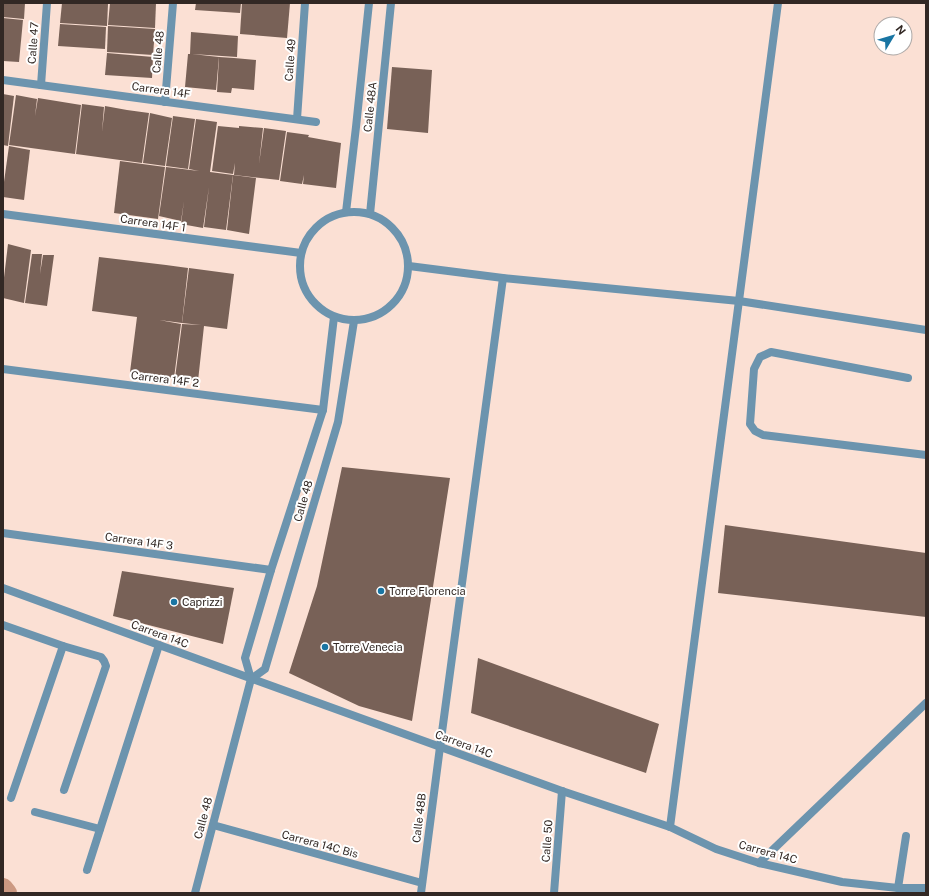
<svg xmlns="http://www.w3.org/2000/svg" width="929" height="896" font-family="'Public Sans',sans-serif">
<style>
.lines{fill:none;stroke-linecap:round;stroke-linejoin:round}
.canal{stroke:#cc9982;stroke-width:20}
.building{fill:#786157}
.service{stroke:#6c94ae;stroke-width:8}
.minor{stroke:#6c94ae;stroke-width:8}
.tertiary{stroke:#6c94ae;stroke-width:8}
.poi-dot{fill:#1975a3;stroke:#fff;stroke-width:1.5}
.labels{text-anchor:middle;stroke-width:4;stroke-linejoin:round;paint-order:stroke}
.street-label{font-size:11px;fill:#322824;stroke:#fff}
.poi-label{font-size:11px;fill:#322824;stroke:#fff;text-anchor:start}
</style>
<rect width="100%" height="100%" fill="#fbe0d4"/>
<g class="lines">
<path class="canal" d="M 3,888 L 7,893"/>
</g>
<g class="building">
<path d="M 3,3 L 25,3 L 24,19 L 3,17 Z"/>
<path d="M 62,3 L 93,3 L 108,4 L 107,26 L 60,23 Z"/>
<path d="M 110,3 L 156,3 L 155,28 L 108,25 Z"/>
<path d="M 196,3 L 241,3 L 240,13 L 195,10 Z"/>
<path d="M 242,3 L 290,3 L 287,38 L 240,34 Z"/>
<path d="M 3,18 L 23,20 L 19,62 L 3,61 Z"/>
<path d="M 60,24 L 106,27 L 105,49 L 58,46 Z"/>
<path d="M 108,26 L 155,29 L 153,55 L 107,52 Z"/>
<path d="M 191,32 L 238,36 L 237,57 L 192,54 L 219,57 L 216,90 L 185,87 L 188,54 L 190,54 Z"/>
<path d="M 107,53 L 153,57 L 152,78 L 105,75 Z"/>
<path d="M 219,57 L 234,58 L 233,72 L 234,58 L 256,60 L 254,90 L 232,88 L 231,93 L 217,92 Z"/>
<path d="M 392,67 L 432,70 L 428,133 L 387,129 Z"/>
<path d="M 3,94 L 14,96 L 8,146 L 3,145 Z"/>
<path d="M 16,95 L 37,99 L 35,116 L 38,98 L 81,105 L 75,154 L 53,151 L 55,132 L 53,151 L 9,145 Z"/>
<path d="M 82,104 L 104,107 L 102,132 L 105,106 L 127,110 L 124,128 L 127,110 L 149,113 L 142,163 L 76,154 Z"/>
<path d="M 150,113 L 172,118 L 165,166 L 143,163 Z"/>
<path d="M 173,116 L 195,119 L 188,169 L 166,166 Z"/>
<path d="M 196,119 L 217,122 L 210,172 L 233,175 L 226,230 L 204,227 L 209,187 L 203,228 L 181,224 L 184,201 L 181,221 L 159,216 L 166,167 L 199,171 L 189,169 Z"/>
<path d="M 218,126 L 239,128 L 239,126 L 263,128 L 259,164 L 264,128 L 286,131 L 279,180 L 234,175 L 235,163 L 233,174 L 212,171 Z"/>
<path d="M 287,132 L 309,135 L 308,137 L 341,143 L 336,188 L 303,184 L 304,175 L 302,184 L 280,181 Z"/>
<path d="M 9,146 L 30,150 L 24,200 L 3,197 L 3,189 Z"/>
<path d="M 120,161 L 165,167 L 158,219 L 114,213 Z"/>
<path d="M 233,175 L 256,178 L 249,234 L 227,230 Z"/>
<path d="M 8,244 L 31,250 L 24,303 L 3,298 L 3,286 Z"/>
<path d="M 32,254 L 42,254 L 40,274 L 43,255 L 54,255 L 47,306 L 25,303 Z"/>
<path d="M 99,257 L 166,265 L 163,286 L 166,265 L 188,268 L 182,323 L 159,320 L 181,324 L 174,378 L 130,372 L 137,317 L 92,311 Z"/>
<path d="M 189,268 L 234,274 L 227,329 L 204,326 L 198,381 L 175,378 L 182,324 L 201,325 L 182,323 Z"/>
<path d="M 342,467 L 450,478 L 412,721 L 359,706 L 289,673 L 317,586 Z"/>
<path d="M 725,525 L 926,553 L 926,617 L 718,593 Z"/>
<path d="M 122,571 L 234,588 L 223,644 L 113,616 Z"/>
<path d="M 478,658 L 659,724 L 646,773 L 471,713 Z"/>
</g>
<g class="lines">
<g class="service">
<path d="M 908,378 L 771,352 L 760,357 L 754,369 L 750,424 L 755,431 L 763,435 L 926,455"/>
<path d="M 898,888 L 906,836"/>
</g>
<g class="minor">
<path d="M 3,80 L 316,122"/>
<path d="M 41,85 L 47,3"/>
<path d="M 165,102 L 173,3"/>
<path d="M 297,119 L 305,3"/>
<circle cx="354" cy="266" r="54"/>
<path d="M 346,212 L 356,127 L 369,3"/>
<path d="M 3,214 L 301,253"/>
<path d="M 370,214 L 391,3"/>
<path d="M 409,266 L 503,278 L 739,301 L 926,330"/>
<path d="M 3,369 L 323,410"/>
<path d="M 3,533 L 271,570"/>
<path d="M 3,625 L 63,646 L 101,657 L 104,661 L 106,666 L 64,790"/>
<path d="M 251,679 L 265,669 L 338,422 L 354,321"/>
<path d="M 11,798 L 63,646"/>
<path d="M 35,812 L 100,829"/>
<path d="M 213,825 L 422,883"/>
<path d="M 670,827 L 778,3"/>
<path d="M 759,863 L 926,703"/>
<path d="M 87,870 L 159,645"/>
<path d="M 195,893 L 251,679 L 245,658 L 271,570 L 323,410 L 334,317"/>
<path d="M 421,893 L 440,747 L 503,278"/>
</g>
<g class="tertiary">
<path d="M 3,588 L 159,645 L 562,791 L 670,827 L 716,849 L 759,863 L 842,882 L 898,888 L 926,888"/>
<path d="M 554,893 L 562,791"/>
</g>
</g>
<g class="poi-dot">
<circle cx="381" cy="591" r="4"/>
<circle cx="174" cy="602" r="4"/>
<circle cx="325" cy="647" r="4"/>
</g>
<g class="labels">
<g class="street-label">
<text transform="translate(33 43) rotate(-86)" y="4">Calle 47</text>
<text transform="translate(158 52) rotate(-85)" y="4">Calle 48</text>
<text transform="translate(290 60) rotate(-86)" y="4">Calle 49</text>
<text transform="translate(161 90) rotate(8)" y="4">Carrera 14F</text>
<text transform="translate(370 107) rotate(-84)" y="4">Calle 48A</text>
<text transform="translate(153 223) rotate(8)" y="4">Carrera 14F 1</text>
<text transform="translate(165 379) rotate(7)" y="4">Carrera 14F 2</text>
<text transform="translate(303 501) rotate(-74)" y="4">Calle 48</text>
<text transform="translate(139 541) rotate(8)" y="4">Carrera 14F 3</text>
<text transform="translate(160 634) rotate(20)" y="4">Carrera 14C</text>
<text transform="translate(464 744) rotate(20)" y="4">Carrera 14C</text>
<text transform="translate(203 818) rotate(-75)" y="4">Calle 48</text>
<text transform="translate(419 818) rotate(-83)" y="4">Calle 48B</text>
<text transform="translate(547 841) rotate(-86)" y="4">Calle 50</text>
<text transform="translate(320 844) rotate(15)" y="4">Carrera 14C Bis</text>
<text transform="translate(768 852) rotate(15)" y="4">Carrera 14C</text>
</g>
<g class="poi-label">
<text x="389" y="595">Torre Florencia</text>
<text x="182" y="606">Caprizzi</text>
<text x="333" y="651">Torre Venecia</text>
</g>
</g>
<rect width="929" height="896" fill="none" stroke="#322824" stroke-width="8"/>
<g transform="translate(893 36) rotate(52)"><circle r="19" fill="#ffffff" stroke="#ada9a7"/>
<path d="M0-3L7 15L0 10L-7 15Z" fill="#1975a3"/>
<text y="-6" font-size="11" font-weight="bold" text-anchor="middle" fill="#322824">N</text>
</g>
</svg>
